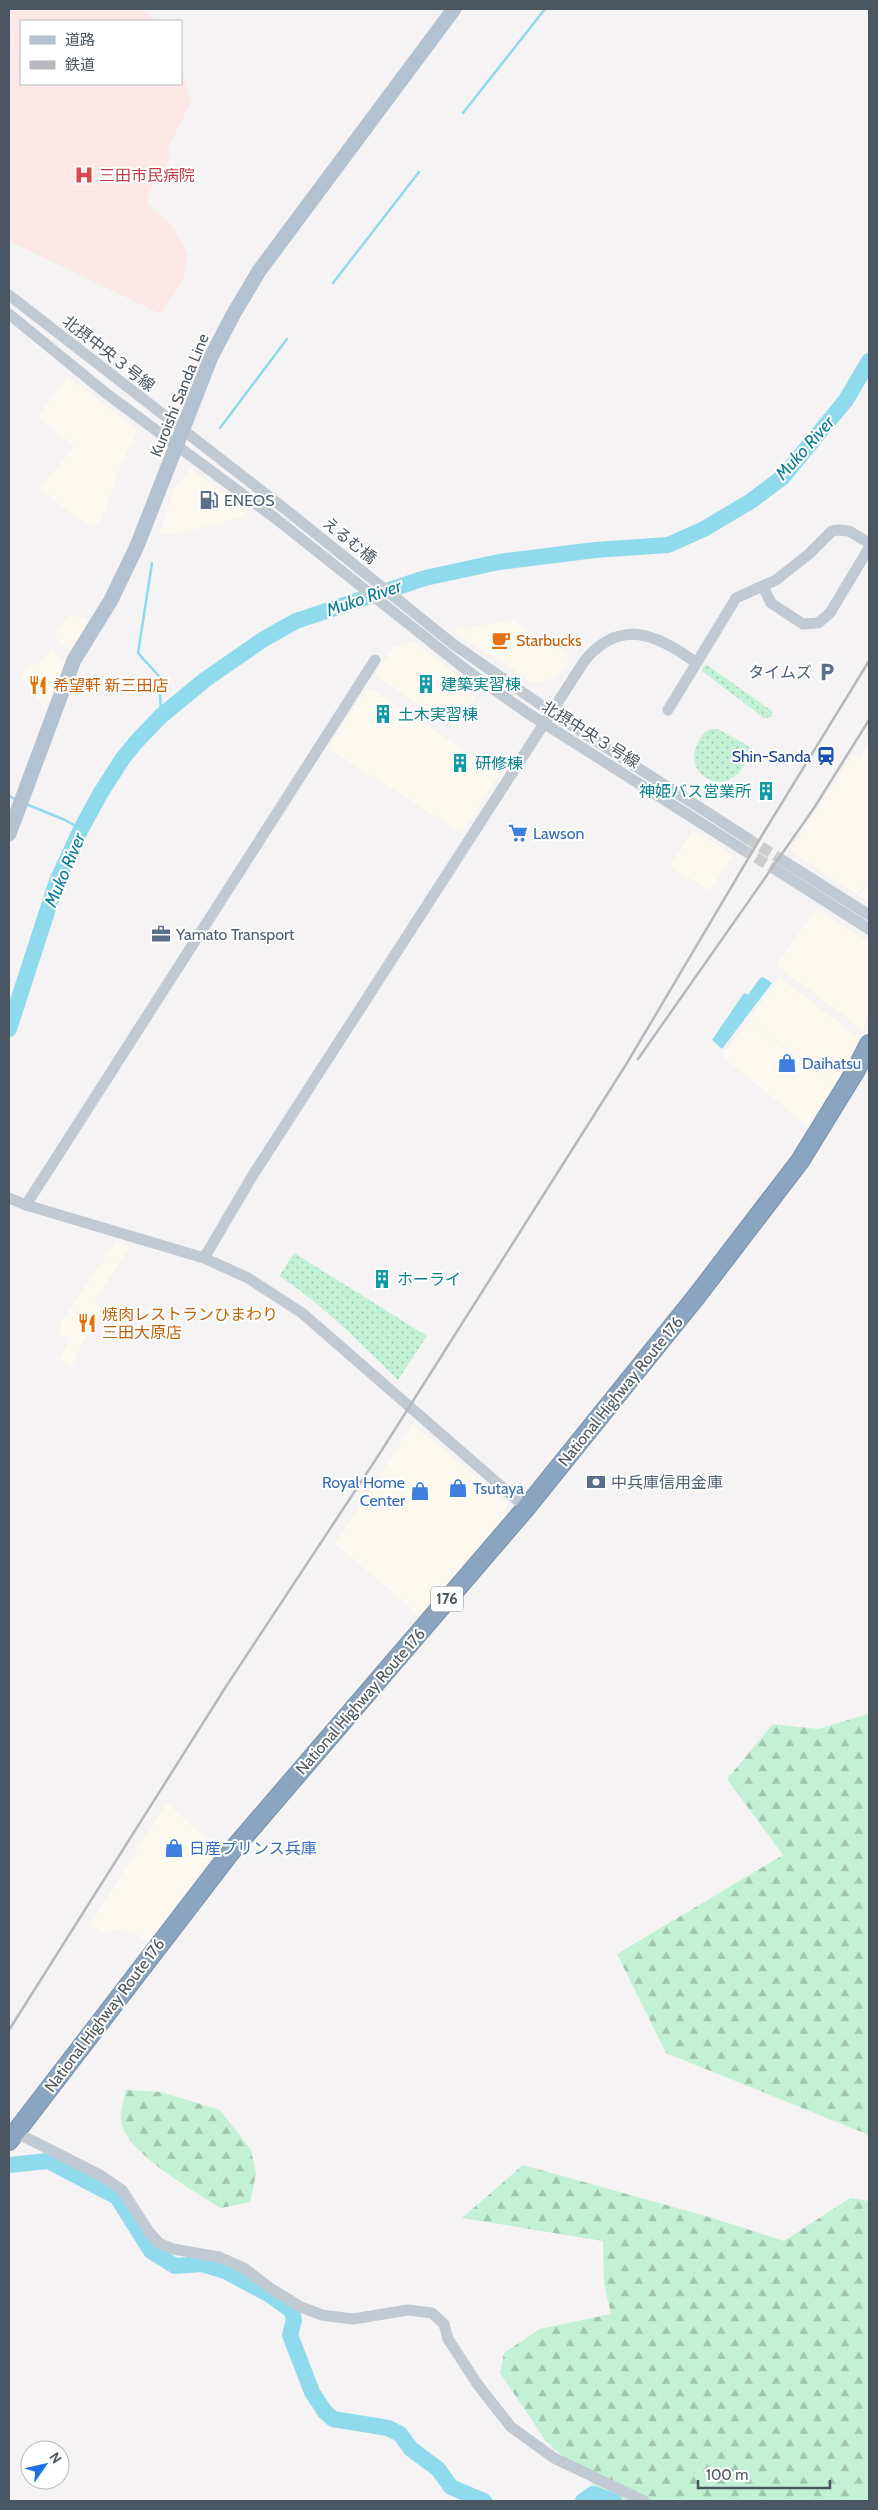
<svg xmlns="http://www.w3.org/2000/svg" width="878" height="2510" font-family="Cabin,'Noto Sans JP',sans-serif">
<style>
.commercial{fill:#fdf9ef}
.medical{fill:#fce8e6}
.grass{fill:url(#grass-dots)}
.forest{fill:url(#forest-firs)}
.water{fill:#90daee}
.lines{fill:none;stroke-linecap:round;stroke-linejoin:round}
.stream{stroke:#90daee;stroke-width:2.5}
.river{stroke:#90daee;stroke-width:16}
.minor-tunnel{stroke:#caccce;stroke-width:11;stroke-dasharray:11 5.5;stroke-linecap:butt}
.highway-casing{stroke:#7690ad;stroke-width:20}
.minor{stroke:#c1cad2;stroke-width:11}
.major{stroke:#b3c2d1;stroke-width:15}
.highway{stroke:#8ba5c1;stroke-width:18}
.rail{stroke:#b5b8bd;stroke-width:2.5}
.labels{text-anchor:middle;stroke-width:4;stroke-linejoin:round;paint-order:stroke}
.shield{fill:#fff;stroke:#808990;stroke-width:1}
.shield-label{font-size:15px;font-weight:bold;fill:#4a5661}
.health-label{font-size:16px;fill:#be3a42;stroke:#fff;text-anchor:start}
.street-label{font-size:16px;fill:#4a5661;stroke:#fff}
.service-label{font-size:16px;fill:#4e5e75;stroke:#fff;text-anchor:start}
.food-label{font-size:16px;fill:#c56008;stroke:#fff;text-anchor:start}
.culture-label{font-size:16px;fill:#0d838f;stroke:#fff;text-anchor:start}
.transit-label{font-size:16px;fill:#164399;stroke:#fff;text-anchor:end}
.shop-label{font-size:16px;fill:#366cbe;stroke:#fff;text-anchor:start}
.water-label{font-size:18px;font-style:italic;fill:#0c7c9b;stroke:#fff}
</style>
<defs>
<pattern id="grass-dots" width="8" height="8" patternUnits="userSpaceOnUse" patternTransform="scale(1.25)"><rect width="8" height="8" fill="#c3f1d5"/><path d="M2 2h.1M6 6h.1" fill="none" stroke="#a0c6b0" stroke-width="1.8" stroke-linecap="round"/></pattern>
<pattern id="forest-firs" width="22" height="20" patternUnits="userSpaceOnUse" patternTransform="scale(1.25)"><rect width="22" height="20" fill="#c3f1d5"/><path d="M5 1l3.5 6h-7zM16 11l3.5 6h-7z" fill="#a0c6b0"/></pattern>
</defs>
<rect width="100%" height="100%" fill="#f5f3f3"/>
<g class="commercial">
<path d="M 68,376 L 138,430 L 121,464 L 102,520 L 94,526 L 74,517 L 40,488 L 74,446 L 37,417 Z"/>
<path d="M 191,468 L 246,512 L 243,517 L 177,534 L 160,533 L 175,488 Z"/>
<path d="M 68,615 L 84,617 L 91,622 L 71,650 L 62,645 L 54,635 Z"/>
<path d="M 513,620 L 570,657 L 556,678 L 532,683 L 504,663 L 474,646 L 454,630 Z"/>
<path d="M 412,641 L 479,690 L 456,728 L 377,677 L 376,673 L 393,647 Z"/>
<path d="M 52,648 L 65,664 L 45,709 L 20,674 L 32,664 L 36,666 Z"/>
<path d="M 372,689 L 499,773 L 499,775 L 462,833 L 328,748 L 366,690 Z"/>
<path d="M 869,742 L 869,880 L 857,894 L 790,851 L 853,754 L 860,758 Z"/>
<path d="M 693,830 L 733,855 L 710,891 L 670,866 Z"/>
<path d="M 869,883 L 869,902 L 859,895 Z"/>
<path d="M 816,909 L 869,942 L 869,1011 L 863,1030 L 776,965 Z"/>
<path d="M 780,978 L 859,1038 L 837,1086 L 749,1019 Z"/>
<path d="M 748,1020 L 836,1086 L 811,1129 L 722,1056 Z"/>
<path d="M 116,1242 L 130,1246 L 94,1303 L 103,1310 L 81,1345 L 71,1368 L 60,1360 L 69,1340 L 60,1334 L 61,1322 Z"/>
<path d="M 413,1424 L 507,1503 L 508,1516 L 422,1621 L 403,1601 L 335,1544 Z"/>
<path d="M 167,1803 L 218,1849 L 149,1942 L 132,1933 L 114,1930 L 102,1932 L 90,1924 Z"/>
</g>
<path class="medical" d="M 9,9 L 142,9 L 156,21 L 21,21 L 21,84 L 181,84 L 181,68 L 191,101 L 168,148 L 170,158 L 149,192 L 147,203 L 173,227 L 188,255 L 182,282 L 161,314 L 9,241 Z"/>
<g class="grass">
<path d="M 707,665 L 772,711 L 772,717 L 764,718 L 702,671 L 703,667 Z"/>
<path d="M 710,729 L 718,729 L 748,746 C 751,754 747,760 743,767 C 723,800 678,772 700,739 C 703,734 705,731 710,729 Z"/>
<path d="M 294,1253 L 427,1336 L 398,1380 C 360,1343 324,1305 279,1276 Z"/>
</g>
<g class="forest">
<path d="M 869,1710 L 869,2135 L 666,2053 L 617,1954 L 783,1855 L 727,1779 L 773,1724 L 818,1729 L 868,1714 Z"/>
<path d="M 126,2090 L 161,2092 L 220,2110 L 251,2150 L 256,2174 L 250,2202 L 221,2208 C 195,2192 125,2152 121,2121 C 120,2112 124,2099 126,2090 Z"/>
<path d="M 523,2165 L 709,2217 L 784,2241 L 850,2198 L 869,2201 L 869,2501 L 624,2501 L 605,2495 L 546,2441 L 500,2373 L 504,2353 L 540,2329 L 611,2314 L 604,2283 L 603,2241 L 462,2218 Z"/>
</g>
<path class="water" d="M 763,977 L 772,983 L 722,1049 L 712,1040 L 744,993 L 748,995 L 760,978 Z"/>
<g class="lines">
<g class="stream">
<path d="M 463,113 L 545,9"/>
<path d="M 333,283 L 419,172"/>
<path d="M 220,428 L 287,339"/>
<path d="M 152,563 L 138,653 L 166,684 L 160,694 L 161,716"/>
<path d="M 9,796 L 17,800"/>
<path d="M 26,804 L 65,820 L 81,829"/>
</g>
<g class="river">
<path d="M 9,1029 L 57,881 L 81,829 L 100,794 L 123,758 L 138,740 L 161,716 L 206,679 L 264,639 L 296,621 L 425,578 L 499,562 L 595,550 L 668,545 L 704,529 L 751,501 L 783,477 L 846,400 L 869,361"/>
<path d="M 9,2165 L 48,2161 L 117,2197 L 151,2251 L 175,2266 L 202,2264 L 225,2271 L 270,2295 L 292,2311 L 294,2320 L 290,2335 L 312,2392 L 325,2412 L 333,2419 L 388,2428 L 400,2434 L 411,2449 L 438,2469 L 451,2487 L 484,2501"/>
<path d="M 583,2501 L 593,2494 L 614,2501"/>
</g>
<g class="minor-tunnel">
<path d="M 747,838 L 782,860"/>
<path d="M 742,849 L 775,869"/>
</g>
<g class="highway-casing">
<path id="highway" d="M 9,2141 L 230,1853 L 526,1508 L 696,1297 L 800,1161 L 856,1070 L 869,1044"/>
</g>
<g class="minor">
<path d="M 9,295 L 285,509 L 453,644 L 551,712 L 747,838"/>
<path d="M 9,314 L 107,394 L 275,518 L 469,672 L 526,712 L 742,849"/>
<path d="M 763,587 L 771,603 L 803,624 L 818,623 L 830,613 L 869,548"/>
<path d="M 668,710 L 736,598 L 776,580 L 809,554 L 832,531 L 838,530 L 849,531 L 869,543"/>
<path d="M 782,860 L 869,915"/>
<path d="M 775,869 L 869,929"/>
<path d="M 9,1198 L 26,1205 L 204,1258 L 248,1278 L 302,1313 L 526,1508"/>
<path d="M 26,1205 L 375,660"/>
<path d="M 204,1258 L 253,1175 L 585,660 C 621,618 657,634 695,662"/>
<path d="M 15,2132 L 100,2175 L 122,2190 L 149,2232 L 159,2243 L 173,2249 L 219,2257 L 244,2268 L 270,2288 L 301,2307 L 322,2315 L 353,2319 L 408,2310 L 432,2313 L 444,2324 L 448,2339 L 478,2385 L 511,2427 L 554,2458 L 644,2501"/>
</g>
<path class="major" d="M 9,834 L 74,660 L 111,600 L 137,546 L 211,357 L 234,313 L 259,271 L 454,9"/>
<use href="#highway" class="highway"/>
<g class="rail">
<path d="M 638,1059 L 814,808 L 869,720"/>
<path d="M 9,2030 L 227,1685 L 380,1453 L 627,1063 L 764,832 L 869,661"/>
</g>
</g>
<defs>
<g id="hospital-bare" transform="scale(1.5)"><path d="M-5-5h3v3.5h4V-5h3V5h-3V1.5h-4V5h-3Z" fill="#e0444e" stroke="#fff" stroke-width="2.5" paint-order="stroke"/></g>
<g id="fuel-bare" transform="scale(1.5)"><path d="M-5.5-6h7V0h2V4h1.3V-2.5L3-4.5l.8-.8L6-3V5H2.5V1h-1V6h-7ZM-4.2-4.7v3.2H.2V-4.7Z" fill="#5c6f8a" stroke="#fff" stroke-width="2.5" paint-order="stroke"/></g>
<g id="cafe-bare" transform="scale(1.5)"><path d="M-5.5-4.5H6V0H3Q3 3.5 0 3.5H-2.5Q-5.5 3.5-5.5 0ZM3-3.2v2h1.7v-2ZM-6 4.5H4V6H-6Z" fill="#e8710a" stroke="#fff" stroke-width="2.5" paint-order="stroke"/></g>
<g id="parking-bare" transform="scale(1.5)"><path d="M-3.5-5.5H1a3.5 3.5 0 0 1 0 7H-1V5.5H-3.5ZM-1-3.4V-.6H.8a1.4 1.4 0 0 0 0-2.8Z" fill="#5c6f8a" stroke="#fff" stroke-width="2.5" paint-order="stroke"/></g>
<g id="building-bare" transform="scale(1.5)"><path d="M-4-6H4V6H1V3H-1V6H-4ZM-2.5-4.3h1.7v1.8h-1.7ZM.8-4.3h1.7v1.8H.8ZM-2.5-1h1.7V.8h-1.7ZM.8-1h1.7V.8H.8Z" fill="#0f9aa8" stroke="#fff" stroke-width="2.5" paint-order="stroke"/></g>
<g id="restaurant-bare" transform="scale(1.5)"><path d="M-5-6h1v4h1v-4h1v4h1v-4h1v5L-1.5 .5V6h-2V.5L-5-1ZM5-6V6H3V1.5H1.5Q1.5-4 5-6Z" fill="#e8710a" stroke="#fff" stroke-width="2.5" paint-order="stroke"/></g>
<g id="station-bare" transform="scale(1.5)"><path d="M-3-6H3Q5-6 5-4V2Q5 4 3 4L4.5 6H3L1.5 4h-3L-3 6H-4.5L-3 4Q-5 4-5 2V-4Q-5-6-3-6ZM-3.5-4v3h7v-3ZM-3.5 1v1.5H-2V1ZM2 1v1.5H3.5V1Z" fill="#1a4fb4" stroke="#fff" stroke-width="2.5" paint-order="stroke"/></g>
<g id="supermarket-bare" transform="scale(1.5)"><path d="M-6-5.5h2.5l.6 2H6L4.5 2H-2.5L-4.4-4H-6ZM-1.5 3.2a1.3 1.3 0 1 0 .1 0ZM3 3.2a1.3 1.3 0 1 0 .1 0Z" fill="#3f7fe0" stroke="#fff" stroke-width="2.5" paint-order="stroke"/></g>
<g id="office-bare" transform="scale(1.5)"><path d="M-6-3h4V-5.5h4V-3h4V5H-6ZM-1-4.5V-3h2v-1.5ZM-6 0V1H6V0Z" fill="#5c6f8a" stroke="#fff" stroke-width="2.5" paint-order="stroke"/></g>
<g id="shop-bare" transform="scale(1.5)"><path d="M-5-2.5h2.3a2.7 3.5 0 0 1 5.4 0H5L5.5 6h-11ZM-1.5-2.5h3a1.5 2.3 0 0 0-3 0Z" fill="#3f7fe0" stroke="#fff" stroke-width="2.5" paint-order="stroke"/></g>
<g id="bank-bare" transform="scale(1.5)"><path d="M-6-4H6V4H-6ZM0-2.3a2.3 2.3 0 1 0 0 4.6a2.3 2.3 0 1 0 0-4.6Z" fill="#5c6f8a" stroke="#fff" stroke-width="2.5" paint-order="stroke"/></g>
</defs>
<g fill-rule="evenodd">
<use href="#hospital-bare" x="84" y="175"/>
<use href="#fuel-bare" x="209" y="500"/>
<use href="#cafe-bare" x="501" y="640"/>
<use href="#parking-bare" x="827" y="672"/>
<use href="#building-bare" x="426" y="684"/>
<use href="#restaurant-bare" x="38" y="685"/>
<use href="#building-bare" x="383" y="714"/>
<use href="#station-bare" x="826" y="756"/>
<use href="#building-bare" x="460" y="763"/>
<use href="#building-bare" x="766" y="791"/>
<use href="#supermarket-bare" x="518" y="833"/>
<use href="#office-bare" x="161" y="934"/>
<use href="#shop-bare" x="787" y="1063"/>
<use href="#building-bare" x="382" y="1279"/>
<use href="#restaurant-bare" x="87" y="1323"/>
<use href="#bank-bare" x="596" y="1482"/>
<use href="#shop-bare" x="458" y="1488"/>
<use href="#shop-bare" x="420" y="1491"/>
<use href="#shop-bare" x="174" y="1848"/>
</g>
<g class="labels">
<rect class="shield" x="431" y="1586.5" width="32" height="25" rx="4"/>
<g class="shield-label">
<text x="447" y="1604">176</text>
</g>
<g class="health-label">
<text x="99" y="181">三田市民病院</text>
</g>
<g class="street-label">
<text transform="translate(109 353) rotate(38)" y="6">北摂中央３号線</text>
<text transform="translate(179 395) rotate(-68)" y="6">Kuroishi Sanda Line</text>
<text transform="translate(350 540) rotate(39)" y="6">えるむ橋</text>
<text transform="translate(591 734) rotate(32)" y="6">北摂中央３号線</text>
<text transform="translate(620 1391) rotate(-51)" y="6">National Highway Route 176</text>
<text transform="translate(360 1701) rotate(-49)" y="6">National Highway Route 176</text>
<text transform="translate(104 2015) rotate(-53)" y="6">National Highway Route 176</text>
</g>
<g class="service-label">
<text x="224" y="506">ENEOS</text>
<text x="812" y="678" text-anchor="end">タイムズ</text>
<text x="176" y="940">Yamato Transport</text>
<text x="611" y="1488">中兵庫信用金庫</text>
</g>
<g class="food-label">
<text x="516" y="646">Starbucks</text>
<text x="53" y="691">希望軒 新三田店</text>
<text x="102" y="1320">焼肉レストランひまわり<tspan x="102" dy="18">三田大原店</tspan></text>
</g>
<g class="culture-label">
<text x="441" y="690">建築実習棟</text>
<text x="398" y="720">土木実習棟</text>
<text x="475" y="769">研修棟</text>
<text x="751" y="797" text-anchor="end">神姫バス営業所</text>
<text x="397" y="1285">ホーライ</text>
</g>
<g class="transit-label">
<text x="811" y="762">Shin-Sanda</text>
</g>
<g class="shop-label">
<text x="533" y="839">Lawson</text>
<text x="802" y="1069">Daihatsu</text>
<text x="405" y="1488" text-anchor="end">Royal Home<tspan x="405" dy="18">Center</tspan></text>
<text x="473" y="1494">Tsutaya</text>
<text x="189" y="1854">日産プリンス兵庫</text>
</g>
<g class="water-label">
<text transform="translate(805 448) rotate(-48)" y="6">Muko River</text>
<text transform="translate(364 598) rotate(-19)" y="6">Muko River</text>
<text transform="translate(65 870) rotate(-67)" y="6">Muko River</text>
</g>
</g>
<rect width="878" height="2510" fill="none" stroke="#4a5661" stroke-width="20"/>
<rect x="20" y="20" width="162" height="65" fill="#ffffff" stroke="#b7bbc0"/>
<rect x="30" y="36" width="25" height="8" fill="#b3c2d1" stroke="#b7bbc0"/>
<text x="65" y="45" font-size="15" fill="#4a5661">道路</text>
<rect x="30" y="61" width="25" height="8" fill="#b5b8bd" stroke="#b7bbc0"/>
<text x="65" y="70" font-size="15" fill="#4a5661">鉄道</text>
<g transform="translate(45 2465) rotate(56)"><circle r="24" fill="#ffffff" stroke="#b7bbc0"/>
<path d="M0-4L9 19L0 12L-9 19Z" fill="#1a73e8"/>
<text y="-8" font-size="14" font-weight="bold" text-anchor="middle" fill="#4a5661">N</text>
</g>
<path d="M698 2480v8h132v-8" fill="none" stroke="#4a5661" stroke-width="2.5"/>
<text x="706" y="2480" font-size="15" fill="#4a5661" stroke="#ffffff" stroke-width="4" paint-order="stroke">100 m</text>
</svg>
